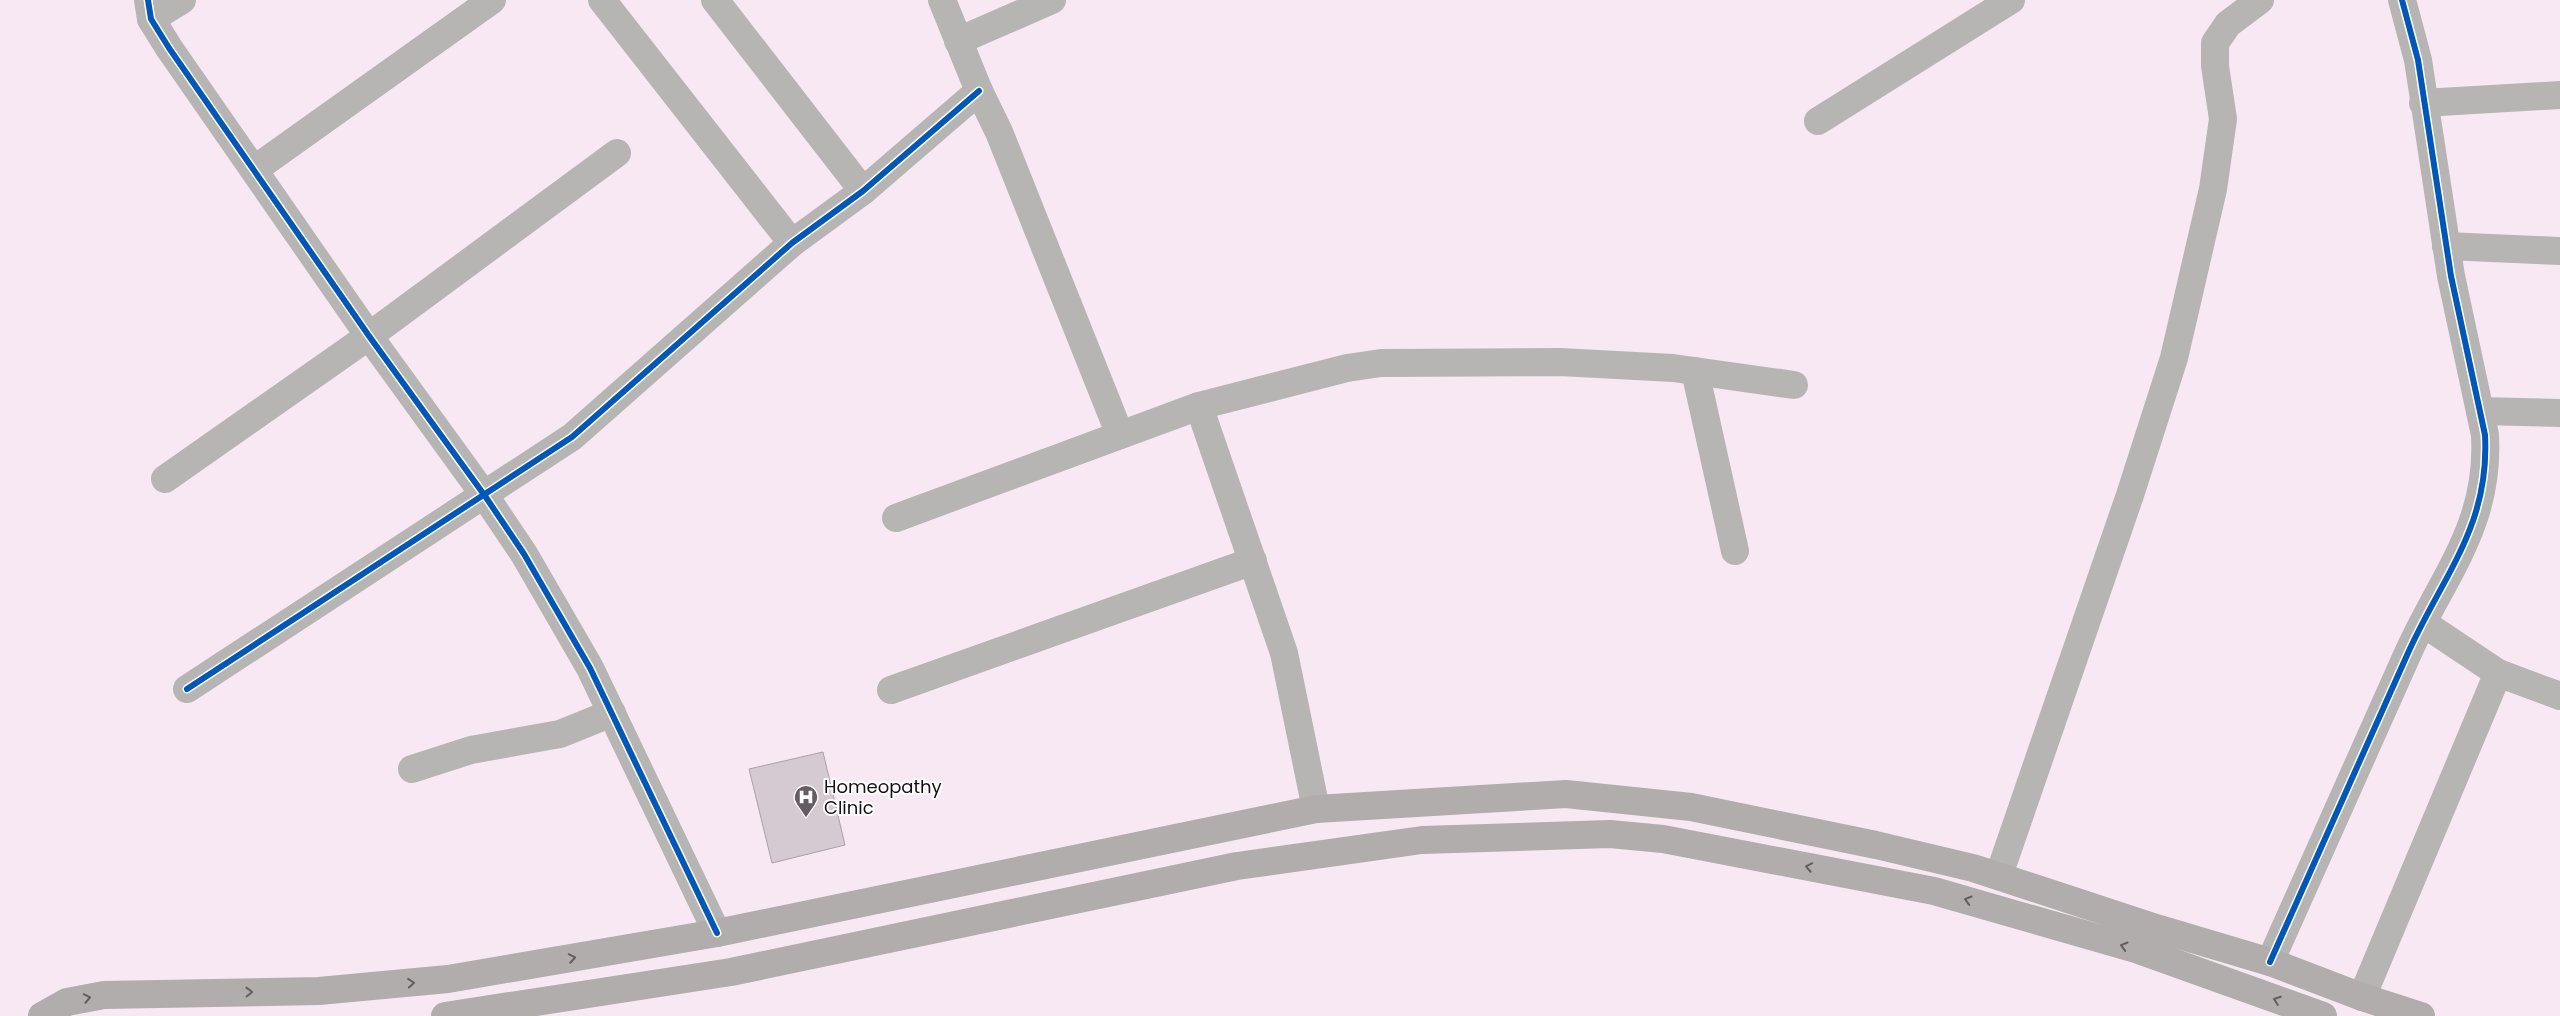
<svg xmlns="http://www.w3.org/2000/svg" width="2560" height="1016" font-family="Poppins,sans-serif">
<style>
.building{fill:#d5c9d2;stroke:#aca0a8}
.lines{fill:none;stroke-linecap:round;stroke-linejoin:round}
.minor{stroke:#b6b5b3;stroke-width:28}
.major{stroke:#b0adac;stroke-width:28}
.cycleway-casing{stroke:#fff;stroke-width:9}
.cycleway{stroke:#0057b8;stroke-width:6}
.oneway{stroke:#645e61}
.labels{text-anchor:middle;stroke-width:4;stroke-linejoin:round;paint-order:stroke}
.poi-label{font-size:18px;fill:#180f16;stroke:#fff;text-anchor:start}
</style>
<rect width="100%" height="100%" fill="#f8e8f3"/>
<path class="building" d="M 823,752 L 845,845 L 772,863 L 749,769 Z"/>
<g class="lines">
<g class="minor">
<path d="M 148,0 L 151,19 L 169,48 L 369,336 L 485,496 L 524,554 L 590,668 L 717,933"/>
<path d="M 602,0 L 792,243"/>
<path d="M 715,0 L 863,191"/>
<path d="M 942,0 L 979,91 L 999,132 L 1120,435"/>
<path d="M 151,19 L 182,0"/>
<path d="M 958,41 L 1052,0"/>
<path d="M 2423,103 L 2560,95"/>
<path d="M 1818,121 L 2011,0"/>
<path d="M 255,169 L 492,0"/>
<path d="M 2446,246 L 2560,251"/>
<path d="M 1695,371 L 1735,551"/>
<path d="M 1199,406 L 1284,653 L 1316,809"/>
<path d="M 2480,411 L 2560,413"/>
<path d="M 165,479 L 369,336 L 617,153"/>
<path d="M 896,518 L 1199,406 L 1347,368 L 1381,363 L 1560,362 L 1673,368 L 1794,385"/>
<path d="M 2423,623 L 2498,673 L 2560,696"/>
<path d="M 187,689 L 572,437 L 792,243 L 863,191 L 979,91"/>
<path d="M 891,690 L 1253,561"/>
<path d="M 412,769 L 471,750 L 560,734 L 612,713"/>
<path d="M 1999,875 L 2130,495 L 2174,358 L 2213,189 L 2223,119 L 2215,66 L 2215,43 L 2228,24 L 2260,0"/>
<path d="M 2270,962 C 2316,859 2362,756 2408,653 C 2443,575 2490,526 2485,435 L 2451,276 L 2418,60 L 2402,0"/>
<path d="M 2362,997 L 2498,673"/>
</g>
<g class="major">
<path d="M 42,1016 L 67,1002 L 104,995 L 319,991 L 448,979 L 717,933 L 1316,809 L 1566,794 L 1691,807 L 1876,845 L 1973,868 L 2156,928 L 2270,962 L 2362,997 L 2421,1016"/>
<path d="M 445,1016 L 731,972 L 1237,866 L 1422,840 L 1610,834 L 1663,839 L 1934,891 L 2136,949 L 2323,1016"/>
</g>
<g class="cycleway-casing">
<g id="cycleway">
<path d="M 148,0 L 151,19 L 169,48 L 369,336 L 485,496 L 524,554 L 590,668 L 717,933"/>
<path d="M 187,689 L 572,437 L 792,243 L 863,191 L 979,91"/>
<path d="M 2270,962 C 2316,859 2362,756 2408,653 C 2443,575 2490,526 2485,435 L 2451,276 L 2418,60 L 2402,0"/>
</g>
</g>
<use href="#cycleway" class="cycleway"/>
</g>
<defs><path id="oneway-chevron" d="M-2-3.5L2.5 0L-2 3.5" fill="none" stroke-width="1.6" stroke-linecap="round" stroke-linejoin="round" transform="scale(1.25)"/></defs>
<g class="oneway">
<use href="#oneway-chevron" transform="translate(1809 867) rotate(-169)"/>
<use href="#oneway-chevron" transform="translate(1968 900) rotate(-164)"/>
<use href="#oneway-chevron" transform="translate(2124 946) rotate(-164)"/>
<use href="#oneway-chevron" transform="translate(572 958) rotate(-10)"/>
<use href="#oneway-chevron" transform="translate(411 983) rotate(-5)"/>
<use href="#oneway-chevron" transform="translate(249 992) rotate(-1)"/>
<use href="#oneway-chevron" transform="translate(87 998) rotate(-11)"/>
<use href="#oneway-chevron" transform="translate(2277 1000) rotate(-160)"/>
</g>
<defs>
<g id="hospital-pin" transform="scale(1.25)"><path d="M0 17L-7.5 6A9.5 9.5 0 1 1 7.5 6Z" fill="#665b63" stroke="#fff"/><path d="M-5-5h3v3.5h4V-5h3V5h-3V1.5h-4V5h-3Z" fill="#fff"/></g>
</defs>
<g fill-rule="evenodd">
<use href="#hospital-pin" x="806" y="797"/>
</g>
<g class="labels">
<g class="poi-label">
<text x="824" y="793">Homeopathy<tspan x="824" dy="21">Clinic</tspan></text>
</g>
</g>
</svg>
